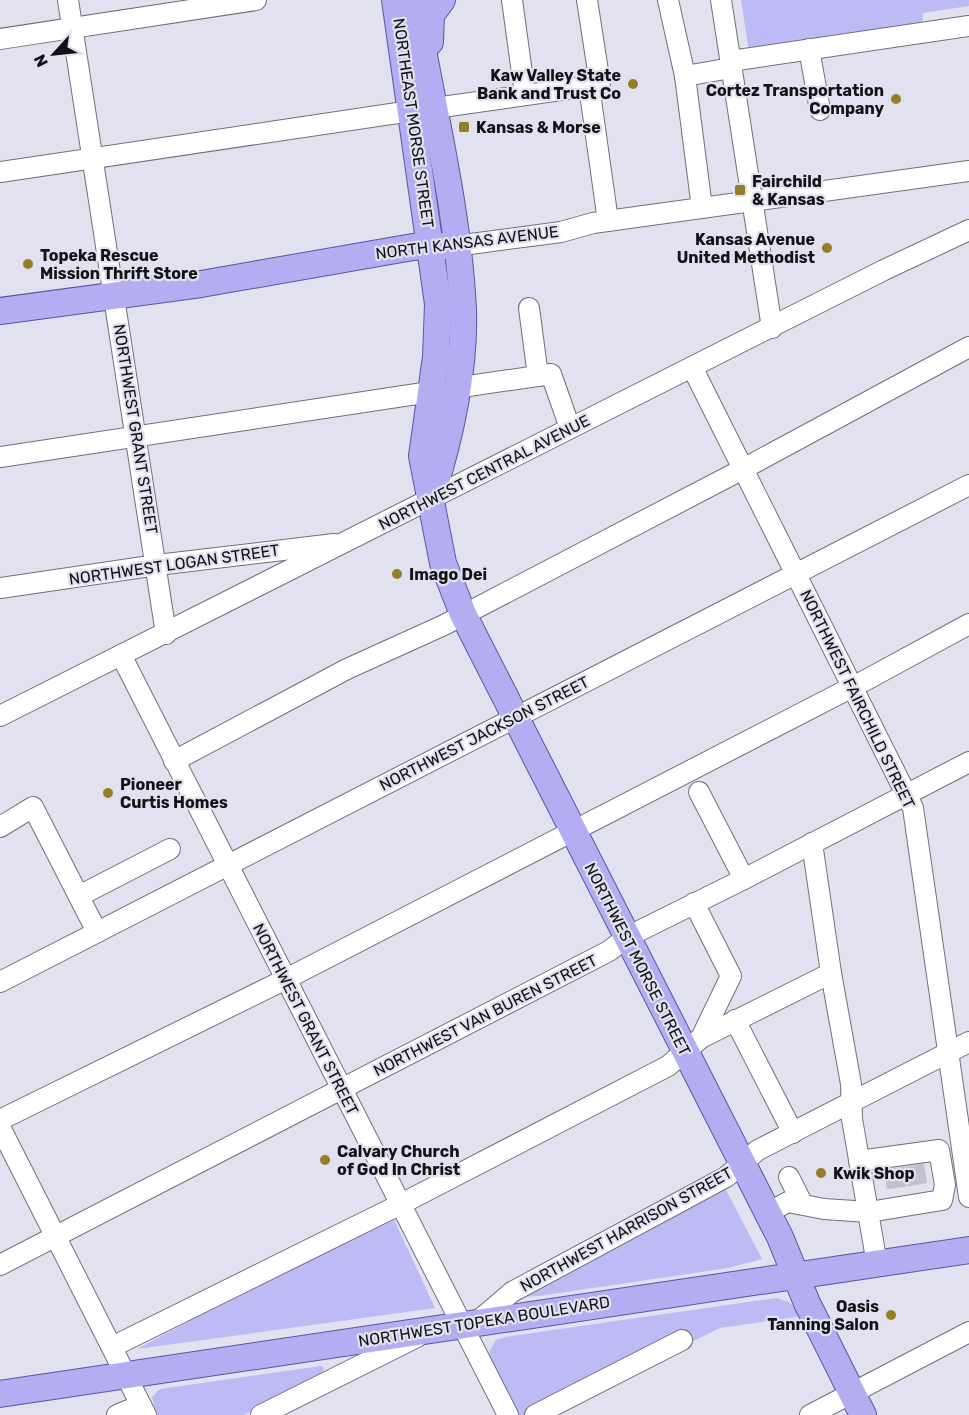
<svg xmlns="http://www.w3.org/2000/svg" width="969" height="1415" font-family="Rubik,sans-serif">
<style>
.green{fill:#bdbbf5}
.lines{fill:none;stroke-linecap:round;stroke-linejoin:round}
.minor-tunnel{stroke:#c2c2cf;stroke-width:20;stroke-dasharray:20 10;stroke-linecap:butt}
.minor-casing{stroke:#70707c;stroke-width:22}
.major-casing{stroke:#5c54a0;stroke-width:28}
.minor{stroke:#fff;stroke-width:20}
.major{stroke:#b5adf2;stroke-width:26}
.poi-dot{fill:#977d25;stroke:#e1e1ef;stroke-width:2}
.labels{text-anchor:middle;stroke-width:4.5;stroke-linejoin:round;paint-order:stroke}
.poi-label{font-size:16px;font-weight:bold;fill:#121217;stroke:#e1e1ef;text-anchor:start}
.street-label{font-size:16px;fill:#121217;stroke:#e1e1ef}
</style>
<rect width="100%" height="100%" fill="#e1e1ef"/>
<g class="green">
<path d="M 741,0 L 969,0 L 969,6 L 923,13 L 922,28 L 749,52 Z"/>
<path d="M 725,1188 L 762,1259 L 728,1268 L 539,1296 L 513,1297 Z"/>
<path d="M 391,1213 L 435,1308 L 137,1349 Z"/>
<path d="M 776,1298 L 789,1302 L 803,1316 L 720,1328 L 542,1415 L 517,1415 L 492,1364 L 489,1352 L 496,1340 L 505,1337 Z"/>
<path d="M 321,1366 L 324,1368 L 322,1375 L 244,1415 L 157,1415 L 152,1397 L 160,1389 Z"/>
</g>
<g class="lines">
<g class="minor-tunnel">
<path d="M 914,1165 L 919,1194"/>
<path d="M 894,1168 L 898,1197"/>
</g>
<g class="minor-casing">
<g id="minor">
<path d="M 68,0 L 166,634"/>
<path d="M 512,0 L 525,95"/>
<path d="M 587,0 L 600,84 L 589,86"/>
<path d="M 668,0 L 685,76 L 702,208"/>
<path d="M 721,0 L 772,328"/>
<path d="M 0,39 L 256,0"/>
<path d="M 809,49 L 820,110"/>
<path d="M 731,61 L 969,26"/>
<path d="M 685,76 L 731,68"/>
<path d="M 435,108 L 589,86 L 608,221"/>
<path d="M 0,172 L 411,111"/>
<path d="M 455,246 L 561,232 L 593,223 L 969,171"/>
<path d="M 529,308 L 538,376"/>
<path d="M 692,367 L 913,808 L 969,1197"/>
<path d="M 455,388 L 551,374 L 570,428"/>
<path d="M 0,457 L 430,392"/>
<path d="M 0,588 L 157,565 L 334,544"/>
<path d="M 121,655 L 508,1415"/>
<path d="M 0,716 L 884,270 L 969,230"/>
<path d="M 174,761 L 347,669 L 444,625 L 743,469 L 969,347"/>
<path d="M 699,792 L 744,879"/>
<path d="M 0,827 L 33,807 L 97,932"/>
<path d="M 812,843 L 831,973"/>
<path d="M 79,896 L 170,849"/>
<path d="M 694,903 L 731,976 L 701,1038"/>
<path d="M 0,982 L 969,485"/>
<path d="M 735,1020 L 793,1133"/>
<path d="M 0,1120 L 286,979 L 866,680 L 969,624"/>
<path d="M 0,1127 L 146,1415"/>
<path d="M 789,1177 L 802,1203"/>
<path d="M 767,1213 L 788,1202 L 824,1209 L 869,1212 L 942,1200 L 945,1185 L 939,1150 L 859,1161"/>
<path d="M 0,1265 L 609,951 L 627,937 L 744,879 L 969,762"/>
<path d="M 478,1321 L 512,1292 L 726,1177 L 758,1150 L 969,1042"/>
<path d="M 112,1347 L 401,1204 L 668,1066 L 701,1038 L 831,973 L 851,1084 L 852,1119 L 877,1264"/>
<path d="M 117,1415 L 141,1405"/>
<path d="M 261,1415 L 417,1337"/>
<path d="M 535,1415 L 682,1340"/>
<path d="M 810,1415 L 969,1332"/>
</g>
</g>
<g class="major-casing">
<g id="major">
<path d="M 395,0 L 438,304 L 436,357 L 422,456 L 443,563 L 463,614 L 780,1237 L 807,1303 L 863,1415"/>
<path d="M 414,0 C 431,103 458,205 463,310 C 465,370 449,441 431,498"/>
<path d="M 430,42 L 431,15 L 442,0"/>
<path d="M 0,311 L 201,284 L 413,247 L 449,246"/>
<path d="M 0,1394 L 969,1250"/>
</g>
</g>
<use href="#minor" class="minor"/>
<use href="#major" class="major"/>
</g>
<g class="poi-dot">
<circle cx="633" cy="84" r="6"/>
<circle cx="896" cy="99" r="6"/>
<rect x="458" y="121" width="12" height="12" rx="3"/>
<rect x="734" y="184" width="12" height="12" rx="3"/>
<circle cx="827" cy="248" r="6"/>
<circle cx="28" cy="264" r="6"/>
<circle cx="397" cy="574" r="6"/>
<circle cx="108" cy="793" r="6"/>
<circle cx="325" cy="1160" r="6"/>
<circle cx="821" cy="1173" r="6"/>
<circle cx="891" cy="1315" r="6"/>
</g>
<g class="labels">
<g class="poi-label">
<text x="621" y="81" text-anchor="end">Kaw Valley State<tspan x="621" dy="18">Bank and Trust Co</tspan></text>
<text x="884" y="96" text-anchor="end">Cortez Transportation<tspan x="884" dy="18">Company</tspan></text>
<text x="476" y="133">Kansas &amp; Morse</text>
<text x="752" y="187">Fairchild<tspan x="752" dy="18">&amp; Kansas</tspan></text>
<text x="815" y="245" text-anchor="end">Kansas Avenue<tspan x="815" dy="18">United Methodist</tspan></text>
<text x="40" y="261">Topeka Rescue<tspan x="40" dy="18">Mission Thrift Store</tspan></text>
<text x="409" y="580">Imago Dei</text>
<text x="120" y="790">Pioneer<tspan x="120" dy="18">Curtis Homes</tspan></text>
<text x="337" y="1157">Calvary Church<tspan x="337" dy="18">of God In Christ</tspan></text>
<text x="833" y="1179">Kwik Shop</text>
<text x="879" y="1312" text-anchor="end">Oasis<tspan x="879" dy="18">Tanning Salon</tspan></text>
</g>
<g class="street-label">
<text transform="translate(414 123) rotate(82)" y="6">NORTHEAST MORSE STREET</text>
<text transform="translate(467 242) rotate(-7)" y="6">NORTH KANSAS AVENUE</text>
<text transform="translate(136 429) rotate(81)" y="6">NORTHWEST GRANT STREET</text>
<text transform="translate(484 472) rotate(-27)" y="6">NORTHWEST CENTRAL AVENUE</text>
<text transform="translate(174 564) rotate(-8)" y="6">NORTHWEST LOGAN STREET</text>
<text transform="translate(858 699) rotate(64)" y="6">NORTHWEST FAIRCHILD STREET</text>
<text transform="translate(484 733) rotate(-27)" y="6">NORTHWEST JACKSON STREET</text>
<text transform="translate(638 959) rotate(63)" y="6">NORTHWEST MORSE STREET</text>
<text transform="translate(485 1015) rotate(-27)" y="6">NORTHWEST VAN BUREN STREET</text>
<text transform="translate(306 1019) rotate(63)" y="6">NORTHWEST GRANT STREET</text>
<text transform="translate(626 1229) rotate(-29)" y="6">NORTHWEST HARRISON STREET</text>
<text transform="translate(484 1321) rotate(-9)" y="6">NORTHWEST TOPEKA BOULEVARD</text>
</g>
</g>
<g transform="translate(54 54) rotate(243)" stroke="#e1e1ef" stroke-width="4.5" paint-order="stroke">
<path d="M0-4.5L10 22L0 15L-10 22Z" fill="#121217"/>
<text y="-9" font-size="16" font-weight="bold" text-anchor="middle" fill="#121217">N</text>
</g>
</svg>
